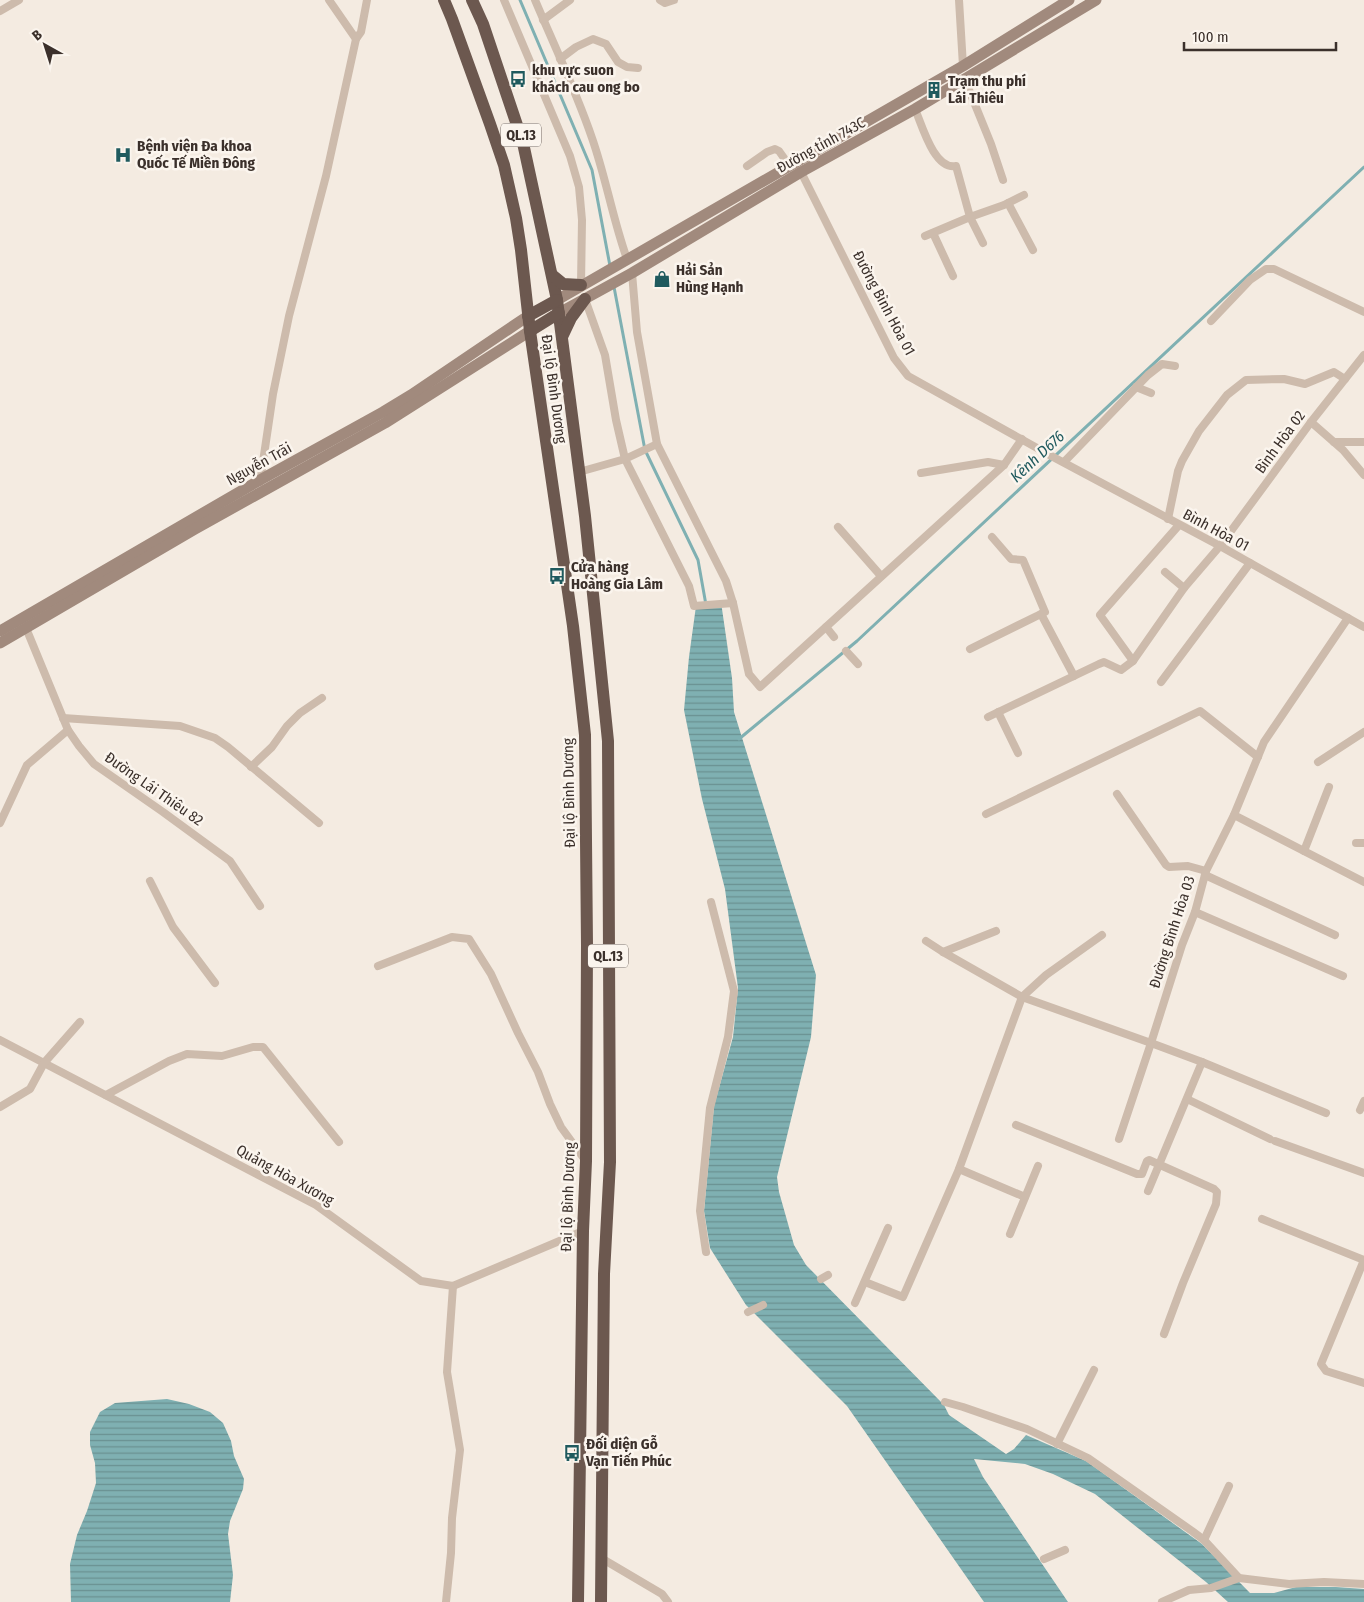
<svg xmlns="http://www.w3.org/2000/svg" width="1364" height="1602" font-family="'Fira Sans Condensed',sans-serif">
<style>
.water{fill:url(#water-rules)}
.lines{fill:none;stroke-linecap:round;stroke-linejoin:round}
.stream{stroke:#7fb0b2;stroke-width:3}
.minor{stroke:#cdbbac;stroke-width:8}
.secondary{stroke:#a18a7d;stroke-width:11}
.trunk{stroke:#6c584f;stroke-width:12}
.labels{text-anchor:middle;stroke-width:5;stroke-linejoin:round;paint-order:stroke}
.shield{fill:#fbf5ee;stroke:#756b66;stroke-width:1}
.shield-label{font-size:14px;font-weight:bold;fill:#3b302b}
.poi-label{font-size:15px;font-weight:bold;fill:#3b302b;stroke:#fbf5ee;text-anchor:start}
.street-label{font-size:15px;fill:#3b302b;stroke:#fbf5ee}
.water-label{font-size:16px;font-style:italic;fill:#1f5a5e;stroke:#fbf5ee}
</style>
<defs>
<pattern id="water-rules" width="6" height="5" patternUnits="userSpaceOnUse" patternTransform="scale(1.25)"><rect width="6" height="5" fill="#7fb0b2"/><path d="M0 2.5h6" fill="none" stroke="#699091"/></pattern>
</defs>
<rect width="100%" height="100%" fill="#f4ebe1"/>
<g class="water">
<path d="M 721,602 L 732,678 L 734,712 L 816,975 L 811,1037 L 777,1177 L 779,1192 L 794,1245 L 806,1265 L 944,1405 L 949,1415 L 1006,1454 L 1014,1449 L 1026,1435 L 1086,1461 L 1202,1544 L 1250,1593 L 1274,1593 L 1296,1587 L 1336,1587 L 1364,1589 L 1364,1602 L 1228,1602 L 1206,1582 L 1095,1494 L 1053,1474 L 1025,1464 L 974,1459 L 983,1477 L 1068,1602 L 984,1602 L 847,1406 L 746,1305 L 710,1248 L 704,1211 L 714,1106 L 733,1037 L 738,988 L 725,889 L 702,799 L 684,710 L 689,657 L 696,606 Z"/>
<path d="M 167,1399 L 189,1404 L 210,1412 L 223,1423 L 231,1441 L 234,1456 L 244,1479 L 243,1489 L 230,1521 L 228,1534 L 233,1575 L 230,1602 L 71,1602 L 70,1564 L 77,1535 L 87,1511 L 96,1483 L 95,1463 L 90,1445 L 90,1432 L 100,1412 L 115,1403 Z"/>
</g>
<g class="lines">
<g class="stream">
<path d="M 520,0 L 592,170 L 610,266"/>
<path d="M 614,287 L 645,450 L 698,560 L 706,605"/>
<path d="M 739,739 L 857,641 L 1364,167"/>
</g>
<g class="minor">
<path d="M 329,0 L 356,39"/>
<path d="M 504,0 L 570,156 L 579,187 L 582,220 L 581,285"/>
<path d="M 535,0 C 554,45 576,91 592,138 C 606,178 613,220 627,259"/>
<path d="M 660,0 L 665,3 L 674,0"/>
<path d="M 959,0 L 963,66"/>
<path d="M 0,11 L 19,0"/>
<path d="M 543,20 L 570,0"/>
<path d="M 560,59 L 576,47 L 593,39 L 606,44 L 618,62 L 627,67 L 638,68"/>
<path d="M 965,80 L 991,144 L 1003,180"/>
<path d="M 915,109 C 922,125 934,170 956,166 L 970,217 L 1004,205 L 1024,195"/>
<path d="M 747,166 L 767,152 L 775,149 L 779,151 L 789,165"/>
<path d="M 801,172 L 894,358 L 908,376 L 1055,458 L 1220,546 L 1364,627"/>
<path d="M 1008,203 L 1033,250"/>
<path d="M 933,233 L 953,276"/>
<path d="M 925,236 L 970,217 L 983,243"/>
<path d="M 632,273 L 637,332 L 657,444 L 726,581 L 733,603 L 749,674 L 760,687 L 1004,465 L 1022,439"/>
<path d="M 585,299 L 605,355 L 616,420 L 625,459 L 689,586 L 694,606 L 733,603"/>
<path d="M 1211,321 L 1250,280 L 1266,269 L 1274,269 L 1364,312"/>
<path d="M 1136,387 L 1151,393"/>
<path d="M 1311,422 L 1343,450 L 1364,475"/>
<path d="M 1334,442 L 1364,442"/>
<path d="M 1064,462 L 1148,375 L 1162,364 L 1175,366"/>
<path d="M 579,472 L 625,459 L 657,444"/>
<path d="M 921,473 L 988,462 L 1004,465"/>
<path d="M 260,482 L 273,394 L 289,316 L 326,176 L 356,39 L 361,32 L 367,0"/>
<path d="M 1168,519 L 1178,471 L 1182,461 L 1199,431 L 1227,395 L 1246,380 L 1284,379 L 1305,384 L 1334,372 L 1345,379"/>
<path d="M 838,527 L 881,576"/>
<path d="M 1165,572 L 1184,588"/>
<path d="M 1041,614 L 1074,676"/>
<path d="M 826,627 L 834,637"/>
<path d="M 26,628 L 68,730 L 79,746 L 94,764 L 163,812 L 230,861 L 260,906"/>
<path d="M 970,649 L 1045,612 L 1023,560 L 1011,559 L 992,537"/>
<path d="M 846,651 L 858,664"/>
<path d="M 1133,661 L 1184,588 L 1220,546 L 1311,422 L 1364,355"/>
<path d="M 1161,682 L 1250,563"/>
<path d="M 998,712 L 1018,753"/>
<path d="M 988,717 L 1099,664 L 1104,662 L 1121,670 L 1133,661 L 1100,615 L 1179,525"/>
<path d="M 63,718 L 180,726 L 215,738 L 228,747 L 319,823"/>
<path d="M 1318,762 L 1364,732"/>
<path d="M 251,767 L 272,747 L 287,726 L 300,713 L 322,698"/>
<path d="M 1117,794 L 1166,865 L 1169,867 L 1188,866 L 1206,871"/>
<path d="M 986,814 L 1200,711 L 1258,757"/>
<path d="M 1234,815 L 1364,882"/>
<path d="M 0,823 L 27,765 L 68,730"/>
<path d="M 1356,843 L 1364,843"/>
<path d="M 1304,851 L 1329,787"/>
<path d="M 1205,875 L 1335,935"/>
<path d="M 150,881 L 173,927 L 215,983"/>
<path d="M 1195,912 L 1343,976"/>
<path d="M 926,941 L 943,952 L 1022,997 L 1151,1043 L 1182,945 L 1195,912 L 1206,871 L 1234,815 L 1264,742 L 1348,618"/>
<path d="M 943,952 L 996,931"/>
<path d="M 378,966 L 452,937 L 469,939 L 491,974 L 518,1033 L 538,1072 L 550,1104 L 561,1127 L 585,1160"/>
<path d="M 0,1040 L 316,1205 L 421,1281 L 453,1286 L 583,1231"/>
<path d="M 1202,1062 L 1326,1113"/>
<path d="M 106,1095 L 169,1061 L 187,1054 L 222,1056 L 253,1047 L 263,1047 L 339,1142"/>
<path d="M 1187,1099 L 1270,1139"/>
<path d="M 0,1107 L 30,1089 L 44,1063 L 80,1022"/>
<path d="M 1360,1110 L 1364,1101"/>
<path d="M 1016,1125 L 1137,1174 L 1142,1174 L 1147,1161 L 1149,1160 L 1214,1189 L 1217,1192 L 1216,1204 L 1183,1283 L 1164,1334"/>
<path d="M 1119,1139 L 1151,1043 L 1202,1062 L 1148,1191"/>
<path d="M 1275,1141 L 1364,1173"/>
<path d="M 959,1169 L 1025,1197"/>
<path d="M 1262,1219 L 1364,1260"/>
<path d="M 1010,1234 L 1038,1166"/>
<path d="M 706,1252 L 700,1211 L 710,1108 L 728,1037 L 734,991 L 711,902"/>
<path d="M 1364,1260 L 1321,1364 L 1326,1371 L 1364,1383"/>
<path d="M 821,1279 L 828,1275"/>
<path d="M 865,1282 L 903,1297 L 959,1169 L 1022,997 L 1046,975 L 1102,935"/>
<path d="M 855,1303 L 888,1228"/>
<path d="M 748,1312 L 763,1305"/>
<path d="M 945,1402 L 963,1407 L 1027,1429 L 1088,1458 L 1192,1531 L 1204,1540 L 1239,1578 L 1289,1584 L 1324,1582 L 1364,1584"/>
<path d="M 1057,1444 L 1094,1370"/>
<path d="M 1204,1540 L 1229,1486"/>
<path d="M 601,1558 L 662,1594 L 668,1602"/>
<path d="M 1044,1559 L 1065,1550"/>
<path d="M 446,1602 L 451,1553 L 452,1518 L 460,1450 L 447,1372 L 453,1286"/>
<path d="M 1162,1602 L 1189,1590 L 1211,1588 L 1239,1578"/>
</g>
<g class="secondary">
<path d="M 557,300 L 963,66 L 1069,0"/>
<path d="M 559,313 L 632,273 L 801,172 L 915,109 L 1096,0"/>
<path d="M 0,631 L 260,480 L 383,412 L 411,395 L 528,316"/>
<path d="M 0,643 L 195,529 L 385,423 L 530,331"/>
</g>
<g class="trunk">
<path d="M 444,0 L 452,19 L 490,124 L 504,165 L 516,218 L 521,250 L 530,331 L 573,626 L 585,735 L 587,945 L 586,1161 L 583,1231 L 578,1602"/>
<path d="M 472,0 L 483,24 L 523,143 L 557,300 L 585,516 L 608,741 L 610,1162 L 604,1274 L 601,1602"/>
<path d="M 552,275 L 563,284 L 581,285"/>
<path d="M 528,316 L 557,300"/>
<path d="M 530,331 L 559,313"/>
<path d="M 562,337 L 571,318 L 585,299"/>
</g>
</g>
<defs>
<g id="bus-bare" transform="scale(1.35)"><path d="M-5-6H5V4H4V6H2V4H-2V6H-4V4H-5ZM-3.5-4V0h7V-4ZM-3.5 1.2v1.5H-2V1.2ZM2 1.2v1.5H3.5V1.2Z" fill="#1f5a5e" stroke="#fbf5ee" stroke-width="2.5" paint-order="stroke"/></g>
<g id="building-bare" transform="scale(1.35)"><path d="M-4-6H4V6H1V3H-1V6H-4ZM-2.5-4.3h1.7v1.8h-1.7ZM.8-4.3h1.7v1.8H.8ZM-2.5-1h1.7V.8h-1.7ZM.8-1h1.7V.8H.8Z" fill="#1f5a5e" stroke="#fbf5ee" stroke-width="2.5" paint-order="stroke"/></g>
<g id="hospital-bare" transform="scale(1.35)"><path d="M-5-5h3v3.5h4V-5h3V5h-3V1.5h-4V5h-3Z" fill="#1f5a5e" stroke="#fbf5ee" stroke-width="2.5" paint-order="stroke"/></g>
<g id="shop-bare" transform="scale(1.35)"><path d="M-5-2.5h2.3a2.7 3.5 0 0 1 5.4 0H5L5.5 6h-11ZM-1.5-2.5h3a1.5 2.3 0 0 0-3 0Z" fill="#1f5a5e" stroke="#fbf5ee" stroke-width="2.5" paint-order="stroke"/></g>
</defs>
<g fill-rule="evenodd">
<use href="#bus-bare" x="518" y="79"/>
<use href="#building-bare" x="934" y="90"/>
<use href="#hospital-bare" x="123" y="155"/>
<use href="#shop-bare" x="662" y="279"/>
<use href="#bus-bare" x="557" y="576"/>
<use href="#bus-bare" x="572" y="1453"/>
</g>
<g class="labels">
<g class="shield">
<rect x="501" y="123.5" width="40" height="23" rx="4"/>
<rect x="588" y="944.5" width="40" height="23" rx="4"/>
</g>
<g class="shield-label">
<text x="521" y="140">QL.13</text>
<text x="608" y="961">QL.13</text>
</g>
<g class="poi-label">
<text x="532" y="75">khu vực suon<tspan x="532" dy="17">khách cau ong bo</tspan></text>
<text x="948" y="86">Trạm thu phí<tspan x="948" dy="17">Lái Thiêu</tspan></text>
<text x="137" y="151">Bệnh viện Đa khoa<tspan x="137" dy="17">Quốc Tế Miền Đông</tspan></text>
<text x="676" y="275">Hải Sản<tspan x="676" dy="17">Hùng Hạnh</tspan></text>
<text x="571" y="572">Cửa hàng<tspan x="571" dy="17">Hoàng Gia Lâm</tspan></text>
<text x="586" y="1449">Đối diện Gỗ<tspan x="586" dy="17">Vạn Tiến Phúc</tspan></text>
</g>
<g class="street-label">
<text transform="translate(821 145) rotate(-29)" y="5">Đường tỉnh 743C</text>
<text transform="translate(884 303) rotate(62)" y="5">Đường Bình Hòa 01</text>
<text transform="translate(554 389) rotate(82)" y="5">Đại lộ Bình Dương</text>
<text transform="translate(1280 442) rotate(-54)" y="5">Bình Hòa 02</text>
<text transform="translate(259 464) rotate(-29)" y="5">Nguyễn Trãi</text>
<text transform="translate(1216 530) rotate(28)" y="5">Bình Hòa 01</text>
<text transform="translate(154 789) rotate(35)" y="5">Đường Lái Thiêu 82</text>
<text transform="translate(569 793) rotate(-91)" y="5">Đại lộ Bình Dương</text>
<text transform="translate(1172 932) rotate(-72)" y="5">Đường Bình Hòa 03</text>
<text transform="translate(285 1175) rotate(29)" y="5">Quảng Hòa Xương</text>
<text transform="translate(568 1197) rotate(-88)" y="5">Đại lộ Bình Dương</text>
</g>
<g class="water-label">
<text transform="translate(1037 456) rotate(-43)" y="6">Kênh D676</text>
</g>
</g>
<g transform="translate(45 45) rotate(321)" stroke="#fbf5ee" stroke-width="4" paint-order="stroke">
<path d="M0-4L9 19L0 12L-9 19Z" fill="#3b302b"/>
<text y="-8" font-size="14" font-weight="bold" text-anchor="middle" fill="#3b302b">B</text>
</g>
<path d="M1184 42v8h152v-8" fill="none" stroke="#3b302b" stroke-width="2.5"/>
<text x="1192" y="42" font-size="15" fill="#3b302b" stroke="#fbf5ee" stroke-width="4" paint-order="stroke">100 m</text>
</svg>
